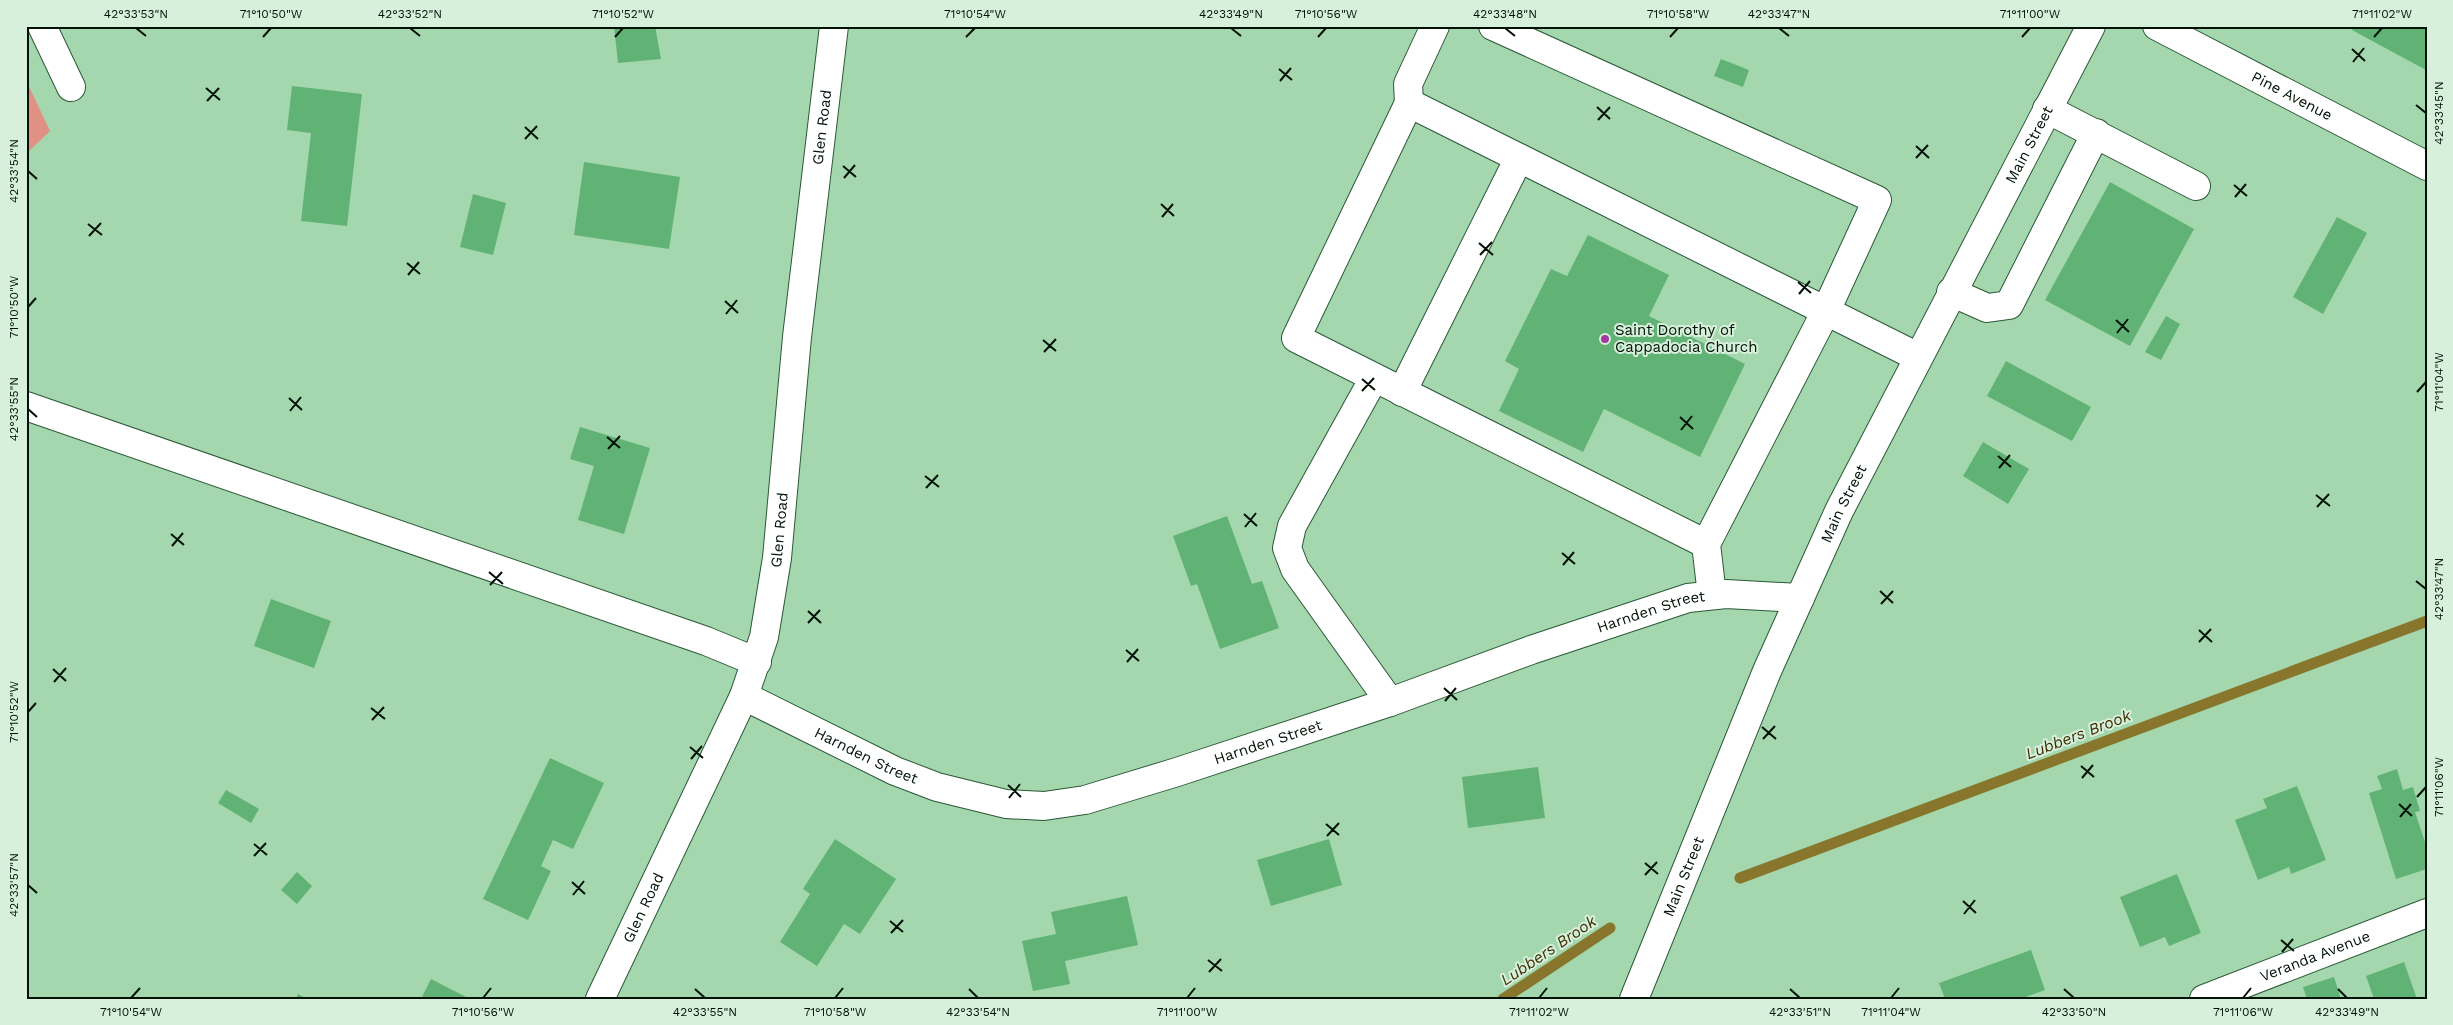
<svg xmlns="http://www.w3.org/2000/svg" width="2453" height="1025" font-family="'Work Sans',sans-serif">
<style>
.green{fill:#e19184}
.lines{fill:none;stroke-linecap:round;stroke-linejoin:round}
.stream{stroke:#88762d;stroke-width:11}
.building{fill:#60b375}
.minor-casing{stroke:#2a5936;stroke-width:30}
.major-casing{stroke:#2a5936;stroke-width:30}
.minor{stroke:#fff;stroke-width:28}
.major{stroke:#fff;stroke-width:28}
.ticks{fill:none;stroke:#011105;stroke-width:2}
.poi-dot{fill:#a2399c;stroke:#d7f0db;stroke-width:2}
.labels{text-anchor:middle;stroke-width:4;stroke-linejoin:round;paint-order:stroke}
.street-label{font-size:15px;fill:#011105;stroke:#d7f0db}
.poi-label{font-size:15px;fill:#011105;stroke:#d7f0db;text-anchor:start}
.water-label{font-size:16px;font-style:italic;fill:#3d2f03;stroke:#d7f0db}
.neatline{fill:none;stroke:#011105;stroke-width:2}
.ticks-label{font-size:12px;text-anchor:middle;fill:#011105}
</style>
<rect width="100%" height="100%" fill="#a4d7ae"/>
<path class="green" d="M 26,80 L 50,131 L 26,154 Z"/>
<g class="lines">
<g class="stream">
<path d="M 1740,878 L 2427,621"/>
<path d="M 1503,999 L 1610,928"/>
</g>
</g>
<g class="building">
<path d="M 614,26 L 655,26 L 661,59 L 618,63 Z"/>
<path d="M 2354,26 L 2427,26 L 2426,70 L 2352,30 Z"/>
<path d="M 1721,59 L 1749,70 L 1743,87 L 1714,76 Z"/>
<path d="M 292,86 L 362,94 L 347,226 L 301,221 L 311,133 L 287,130 Z"/>
<path d="M 584,162 L 680,177 L 669,249 L 574,235 Z"/>
<path d="M 2110,182 L 2194,229 L 2130,346 L 2045,300 Z"/>
<path d="M 473,194 L 506,203 L 493,255 L 460,247 Z"/>
<path d="M 2337,217 L 2367,233 L 2323,314 L 2293,297 Z"/>
<path d="M 1588,235 L 1669,275 L 1649,316 L 1745,364 L 1700,457 L 1604,409 L 1583,452 L 1499,411 L 1519,369 L 1505,361 L 1551,269 L 1567,276 Z"/>
<path d="M 2166,316 L 2180,324 L 2161,360 L 2145,352 Z"/>
<path d="M 2006,361 L 2091,407 L 2072,441 L 1987,396 Z"/>
<path d="M 580,427 L 650,448 L 624,534 L 578,520 L 594,466 L 570,459 Z"/>
<path d="M 1983,442 L 2029,469 L 2008,504 L 1963,476 Z"/>
<path d="M 1227,516 L 1252,584 L 1262,581 L 1279,628 L 1220,649 L 1197,584 L 1191,586 L 1173,536 Z"/>
<path d="M 271,599 L 331,621 L 314,668 L 254,646 Z"/>
<path d="M 550,758 L 604,783 L 573,849 L 553,840 L 541,866 L 551,871 L 528,920 L 483,899 Z"/>
<path d="M 1538,767 L 1545,818 L 1468,828 L 1462,777 Z"/>
<path d="M 2397,769 L 2403,790 L 2413,787 L 2420,811 L 2415,812 L 2427,848 L 2427,869 L 2396,879 L 2369,793 L 2382,789 L 2377,776 Z"/>
<path d="M 2297,786 L 2326,860 L 2291,874 L 2289,867 L 2258,880 L 2235,820 L 2267,808 L 2263,799 Z"/>
<path d="M 226,790 L 259,809 L 251,823 L 218,803 Z"/>
<path d="M 835,839 L 896,879 L 860,934 L 844,924 L 817,966 L 780,942 L 810,894 L 803,889 Z"/>
<path d="M 1329,839 L 1342,885 L 1271,906 L 1257,860 Z"/>
<path d="M 297,872 L 312,886 L 297,904 L 281,890 Z"/>
<path d="M 2177,874 L 2201,933 L 2169,946 L 2165,937 L 2140,947 L 2120,897 Z"/>
<path d="M 1127,896 L 1138,945 L 1065,961 L 1070,984 L 1033,991 L 1022,941 L 1056,934 L 1051,912 Z"/>
<path d="M 2031,950 L 2045,990 L 2020,999 L 1945,999 L 1939,983 Z"/>
<path d="M 2404,962 L 2417,999 L 2374,999 L 2366,976 Z"/>
<path d="M 2334,977 L 2341,999 L 2307,999 L 2303,987 Z"/>
<path d="M 431,979 L 470,999 L 421,999 Z"/>
<path d="M 298,994 L 307,999 L 296,999 Z"/>
</g>
<g class="lines">
<g class="minor-casing">
<g id="minor">
<path d="M 42,26 L 71,87"/>
<path d="M 1493,26 L 1877,200 L 1825,313 L 1706,544 L 1712,595"/>
<path id="s1" d="M 2157,26 L 2427,166"/>
<path d="M 1409,103 L 1408,84 L 1435,26"/>
<path d="M 2047,109 L 2196,186"/>
<path d="M 1951,292 L 1987,308 L 2009,305 L 2096,133"/>
<path d="M 1374,378 L 1292,526 L 1287,548 L 1295,569 L 1390,702"/>
<path d="M 1402,392 L 1519,158"/>
<path d="M 26,406 L 706,641 L 757,662"/>
<path d="M 1706,544 L 1296,338 L 1409,103 L 1918,357"/>
<path id="s2" d="M 744,696 L 895,771 L 937,787 L 1006,804 L 1044,806 L 1085,800 L 1177,772 L 1390,702 L 1531,650 L 1688,598 L 1726,594 L 1800,598"/>
<path id="s3" d="M 600,999 L 744,696 L 764,637 L 777,558 L 797,337 L 834,26"/>
<path id="s4" d="M 2204,999 L 2427,913"/>
</g>
</g>
<g class="major-casing">
<g id="major">
<path id="s5" d="M 1634,999 L 1767,671 L 1839,511 L 2091,26"/>
</g>
</g>
<use href="#minor" class="minor"/>
<use href="#major" class="major"/>
</g>
<path class="ticks" d="M 136,28 L 146,36M 410,28 L 420,36M 1231,28 L 1241,36M 1505,28 L 1515,36M 1779,28 L 1789,36M 263,37 L 271,28M 615,37 L 623,28M 966,37 L 975,28M 1318,37 L 1326,28M 1670,37 L 1678,28M 2022,37 L 2030,28M 2374,37 L 2382,28M 2352,49 L 2365,61M 2353,62 L 2364,48M 1279,69 L 1292,80M 1280,81 L 1291,68M 206,88 L 220,100M 207,101 L 219,88M 2416,105 L 2426,113M 1597,107 L 1610,119M 1598,120 L 1610,107M 525,127 L 538,139M 525,139 L 537,126M 1916,146 L 1929,158M 1916,158 L 1928,145M 843,166 L 856,177M 28,171 L 37,179M 844,178 L 855,165M 2234,185 L 2247,196M 2235,197 L 2246,184M 1161,204 L 1174,216M 1162,217 L 1173,204M 88,224 L 102,235M 89,236 L 101,223M 1479,243 L 1493,255M 1480,255 L 1492,242M 407,263 L 420,274M 408,275 L 419,262M 1798,282 L 1811,293M 1799,294 L 1810,281M 725,301 L 738,313M 28,307 L 36,298M 726,314 L 737,300M 2116,320 L 2129,332M 2117,333 L 2128,319M 1043,340 L 1056,351M 1044,352 L 1056,339M 1362,379 L 1375,390M 1362,391 L 1374,378M 2417,392 L 2426,382M 289,398 L 302,410M 28,409 L 37,417M 290,411 L 301,397M 1680,417 L 1693,429M 1681,430 L 1692,416M 607,437 L 620,448M 608,449 L 620,436M 1998,456 L 2011,467M 1999,468 L 2010,455M 925,476 L 939,487M 926,488 L 938,475M 2316,495 L 2330,506M 2317,507 L 2329,494M 1244,514 L 1257,526M 1245,527 L 1256,513M 171,534 L 184,545M 172,546 L 183,533M 1562,553 L 1575,564M 1563,565 L 1574,552M 489,572 L 503,584M 2416,581 L 2426,589M 490,585 L 502,572M 1880,591 L 1893,603M 1881,604 L 1893,591M 808,611 L 821,623M 808,623 L 820,610M 2199,630 L 2212,642M 2199,642 L 2211,629M 1126,650 L 1139,661M 1127,662 L 1138,649M 53,669 L 66,681M 54,682 L 66,668M 1444,688 L 1457,700M 1445,701 L 1456,688M 371,708 L 385,719M 28,712 L 36,703M 372,720 L 384,707M 1762,727 L 1776,739M 1763,739 L 1775,726M 690,747 L 703,758M 691,759 L 702,746M 2081,766 L 2094,777M 2082,778 L 2093,765M 1008,785 L 1021,797M 2417,797 L 2426,787M 1009,798 L 1020,784M 2399,804 L 2412,816M 2400,817 L 2411,804M 1326,824 L 1339,835M 1327,836 L 1339,823M 254,844 L 267,855M 254,856 L 266,843M 1645,863 L 1658,874M 1645,875 L 1657,862M 572,882 L 585,894M 28,885 L 37,893M 573,895 L 584,881M 1963,901 L 1976,913M 1964,914 L 1975,900M 890,921 L 903,932M 891,933 L 903,920M 2281,940 L 2294,951M 2282,952 L 2293,939M 1208,960 L 1222,971M 1209,972 L 1221,959M 695,989 L 705,998M 969,989 L 978,998M 1790,989 L 1800,998M 2064,989 L 2074,998M 2338,989 L 2347,998M 131,998 L 140,988M 483,998 L 491,988M 835,998 L 843,988M 1187,998 L 1195,988M 1539,998 L 1547,988M 1891,998 L 1899,988M 2243,998 L 2251,988"/>
<circle class="poi-dot" cx="1605" cy="339" r="5"/>
<g class="labels">
<g class="street-label">
<text dy="5" stroke="none"><textPath href="#s1" startOffset="152">Pine Avenue</textPath></text>
<text dy="5" stroke="none"><textPath href="#s3" startOffset="911">Glen Road</textPath></text>
<text dy="5" stroke="none"><textPath href="#s5" startOffset="942">Main Street</textPath></text>
<text dy="5" stroke="none"><textPath href="#s5" startOffset="538">Main Street</textPath></text>
<text dy="5" stroke="none"><textPath href="#s3" startOffset="506">Glen Road</textPath></text>
<text dy="5" stroke="none"><textPath href="#s2" startOffset="961">Harnden Street</textPath></text>
<text dy="5" stroke="none"><textPath href="#s2" startOffset="556">Harnden Street</textPath></text>
<text dy="5" stroke="none"><textPath href="#s2" startOffset="136">Harnden Street</textPath></text>
<text dy="5" stroke="none"><textPath href="#s5" startOffset="132">Main Street</textPath></text>
<text dy="5" stroke="none"><textPath href="#s3" startOffset="101">Glen Road</textPath></text>
<text dy="5" stroke="none"><textPath href="#s4" startOffset="119">Veranda Avenue</textPath></text>
</g>
<g class="poi-label">
<text x="1615" y="335">Saint Dorothy of<tspan x="1615" dy="17">Cappadocia Church</tspan></text>
</g>
<g class="water-label">
<text transform="translate(2078 734) rotate(-21)" y="6">Lubbers Brook</text>
<text transform="translate(1548 950) rotate(-34)" y="6">Lubbers Brook</text>
</g>
</g>
<rect width="2453" height="1025" fill="none" stroke="#d7f0db" stroke-width="55"/>
<rect x="28" y="28" width="2398" height="970" class="neatline"/>
<g class="ticks-label">
<text x="136" y="18">42°33'53"N</text>
<text x="271" y="18">71°10'50"W</text>
<text x="410" y="18">42°33'52"N</text>
<text x="623" y="18">71°10'52"W</text>
<text x="975" y="18">71°10'54"W</text>
<text x="1231" y="18">42°33'49"N</text>
<text x="1326" y="18">71°10'56"W</text>
<text x="1505" y="18">42°33'48"N</text>
<text x="1678" y="18">71°10'58"W</text>
<text x="1779" y="18">42°33'47"N</text>
<text x="2030" y="18">71°11'00"W</text>
<text x="2382" y="18">71°11'02"W</text>
<text transform="translate(2439 113) rotate(-90)" y="4">42°33'45"N</text>
<text transform="translate(14 171) rotate(-90)" y="4">42°33'54"N</text>
<text transform="translate(14 307) rotate(-90)" y="4">71°10'50"W</text>
<text transform="translate(2439 382) rotate(-90)" y="4">71°11'04"W</text>
<text transform="translate(14 409) rotate(-90)" y="4">42°33'55"N</text>
<text transform="translate(2439 589) rotate(-90)" y="4">42°33'47"N</text>
<text transform="translate(14 712) rotate(-90)" y="4">71°10'52"W</text>
<text transform="translate(2439 787) rotate(-90)" y="4">71°11'06"W</text>
<text transform="translate(14 885) rotate(-90)" y="4">42°33'57"N</text>
<text x="131" y="1016">71°10'54"W</text>
<text x="483" y="1016">71°10'56"W</text>
<text x="705" y="1016">42°33'55"N</text>
<text x="835" y="1016">71°10'58"W</text>
<text x="978" y="1016">42°33'54"N</text>
<text x="1187" y="1016">71°11'00"W</text>
<text x="1539" y="1016">71°11'02"W</text>
<text x="1800" y="1016">42°33'51"N</text>
<text x="1891" y="1016">71°11'04"W</text>
<text x="2074" y="1016">42°33'50"N</text>
<text x="2243" y="1016">71°11'06"W</text>
<text x="2347" y="1016">42°33'49"N</text>
</g>
</svg>
